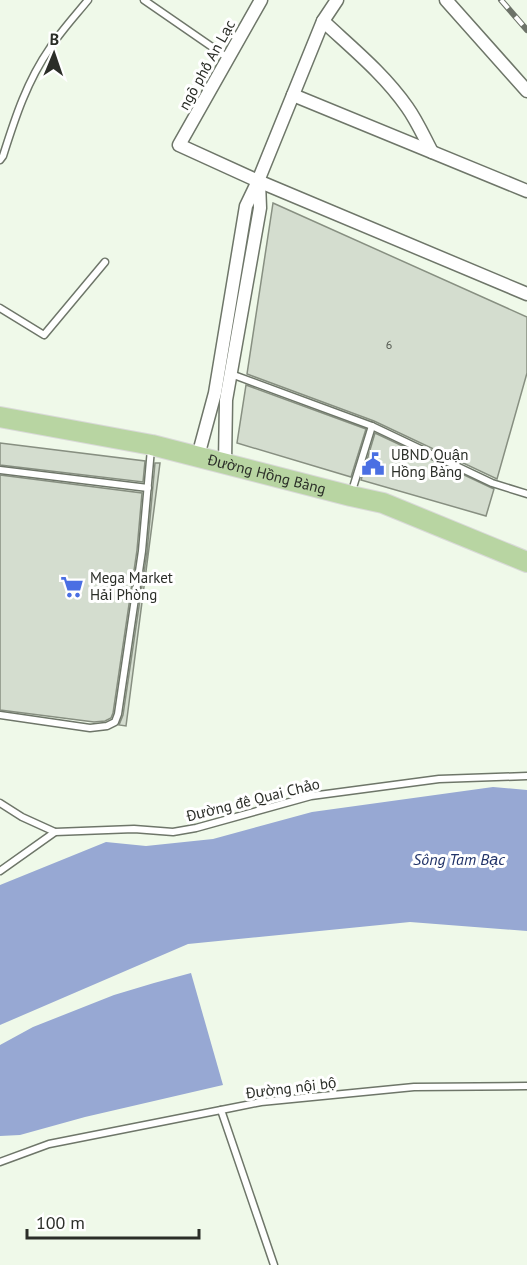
<svg xmlns="http://www.w3.org/2000/svg" width="527" height="1265" font-family="'PT Sans',sans-serif">
<style>
.water{fill:#97a8d3}
.building{fill:#d4ddcf;stroke:#878f81;stroke-width:1.5}
.lines{fill:none;stroke-linecap:round;stroke-linejoin:round}
.service-casing{stroke:#6e7669;stroke-width:9}
.minor-casing{stroke:#6e7669;stroke-width:15}
.primary-casing{stroke:#d9d9d8;stroke-width:22}
.service{stroke:#fff;stroke-width:6}
.minor{stroke:#fff;stroke-width:12}
.primary{stroke:#b8d5a2;stroke-width:20}
.rail-casing{stroke:#6d7369;stroke-width:6}
.rail{stroke:#fff;stroke-width:4;stroke-dasharray:11;stroke-linecap:butt}
.labels{text-anchor:middle;stroke-width:6;stroke-linejoin:round;paint-order:stroke}
.number-label{font-size:12px;fill:#555a52}
.street-label{font-size:15px;fill:#2b2e28;stroke:#fff}
.poi-label{font-size:15px;fill:#2b2e28;stroke:#fff;text-anchor:start}
.water-label{font-size:16px;font-style:italic;fill:#213368;stroke:#fff}
</style>
<rect width="100%" height="100%" fill="#eff9e9"/>
<g class="water">
<path d="M 493,787 L 527,790 L 527,931 L 410,922 L 188,944 L 0,1025 L 0,885 L 106,842 L 146,846 L 213,839 L 312,812 Z"/>
<path d="M 191,973 L 223,1085 L 85,1117 L 20,1135 L 0,1136 L 0,1045 L 33,1027 L 114,995 L 154,983 Z"/>
</g>
<g class="building">
<path d="M 273,203 L 527,317 L 527,373 L 497,479 L 374,421 L 247,374 Z"/>
<path d="M 246,385 L 366,429 L 351,477 L 237,443 Z"/>
<path d="M 375,433 L 494,489 L 486,516 L 361,480 Z"/>
<path d="M 0,443 L 145,461 L 143,482 L 0,465 Z"/>
<path d="M 155,463 L 160,463 L 126,726 L 119,725 L 123,715 L 147,552 Z"/>
<path d="M 0,475 L 142,493 L 137,550 L 113,713 L 111,718 L 105,721 L 94,722 L 0,710 Z"/>
</g>
<g class="lines">
<g class="service-casing">
<g id="service">
<path d="M 144,0 L 228,58"/>
<path d="M 0,160 L 3,156 C 15,118 27,81 50,48 C 61,31 75,16 88,0"/>
<path d="M 0,308 L 44,335 L 105,262"/>
<path d="M 231,374 L 372,426 L 492,483 L 527,494"/>
<path d="M 0,470 L 148,488"/>
<path d="M 351,494 L 372,426"/>
<path d="M 0,715 L 90,728 L 107,726 L 115,722 L 118,714 L 142,551 L 151,449"/>
<path d="M 0,803 L 22,817 L 55,832"/>
<path d="M 0,871 L 55,832 L 134,829 L 173,832 L 196,828 L 311,796 L 439,779 L 527,776"/>
<path d="M 0,1162 L 49,1144 L 221,1110"/>
<path d="M 274,1265 L 221,1110 L 261,1102 L 414,1087 L 527,1086"/>
</g>
</g>
<g class="minor-casing">
<g id="minor">
<path d="M 261,0 L 179,145 L 258,181 L 527,294"/>
<path d="M 446,0 L 527,91"/>
<path d="M 323,21 C 353,49 384,74 407,107 C 417,121 424,137 432,152"/>
<path d="M 293,95 L 527,191"/>
<path d="M 198,456 L 215,393 L 246,206 L 258,181 L 323,21 L 337,0"/>
<path d="M 225,463 L 226,400 L 260,208 L 259,182"/>
</g>
</g>
<g class="primary-casing">
<g id="primary">
<path id="s1" d="M 0,417 L 152,445 L 351,496 L 383,503 L 527,562"/>
</g>
</g>
<use href="#service" class="service"/>
<use href="#minor" class="minor"/>
<use href="#primary" class="primary"/>
<g class="rail-casing">
<path id="rail" d="M 501,0 L 527,30"/>
</g>
<use href="#rail" class="rail"/>
</g>
<defs>
<g id="civic-bare" transform="scale(1.8)"><path d="M-.6-6.5H3V-4.5H.6V-3L4-1V1h2V6H-6V1h2V-1L-.6-3ZM-1.2 2.5V6h2.4V2.5Z" fill="#4a6fe3" stroke="#fff" stroke-width="2.5" paint-order="stroke"/></g>
<g id="supermarket-bare" transform="scale(1.8)"><path d="M-6-5.5h2.5l.6 2H6L4.5 2H-2.5L-4.4-4H-6ZM-1.5 3.2a1.3 1.3 0 1 0 .1 0ZM3 3.2a1.3 1.3 0 1 0 .1 0Z" fill="#4a6fe3" stroke="#fff" stroke-width="2.5" paint-order="stroke"/></g>
</defs>
<g fill-rule="evenodd">
<use href="#civic-bare" x="373" y="464"/>
<use href="#supermarket-bare" x="72" y="587"/>
</g>
<g class="labels">
<g class="number-label">
<text x="389" y="349">6</text>
</g>
<g class="street-label">
<text transform="translate(207 65) rotate(-61)" y="5">ngõ phố An Lạc</text>
<text dy="5" stroke="none"><textPath href="#s1" startOffset="273">Đường Hồng Bàng</textPath></text>
<text transform="translate(253 800) rotate(-14)" y="5">Đường đê Quai Chảo</text>
<text transform="translate(291 1088) rotate(-7)" y="5">Đường nội bộ</text>
</g>
<g class="poi-label">
<text x="391" y="460">UBND Quận<tspan x="391" dy="17">Hồng Bàng</tspan></text>
<text x="90" y="583">Mega Market<tspan x="90" dy="17">Hải Phòng</tspan></text>
</g>
<g class="water-label">
<text x="459" y="865">Sông Tam Bạc</text>
</g>
</g>
<g transform="translate(54 54) rotate(2)" stroke="#ffffff" stroke-width="4.5" paint-order="stroke">
<path d="M0-4.5L10 22L0 15L-10 22Z" fill="#2b2e28"/>
<text y="-9" font-size="16" font-weight="bold" text-anchor="middle" fill="#2b2e28">B</text>
</g>
<path d="M27 1229v9h172v-9" fill="none" stroke="#2b2e28" stroke-width="3"/>
<text x="36" y="1229" font-size="18" fill="#2b2e28" stroke="#ffffff" stroke-width="4.5" paint-order="stroke">100 m</text>
</svg>
